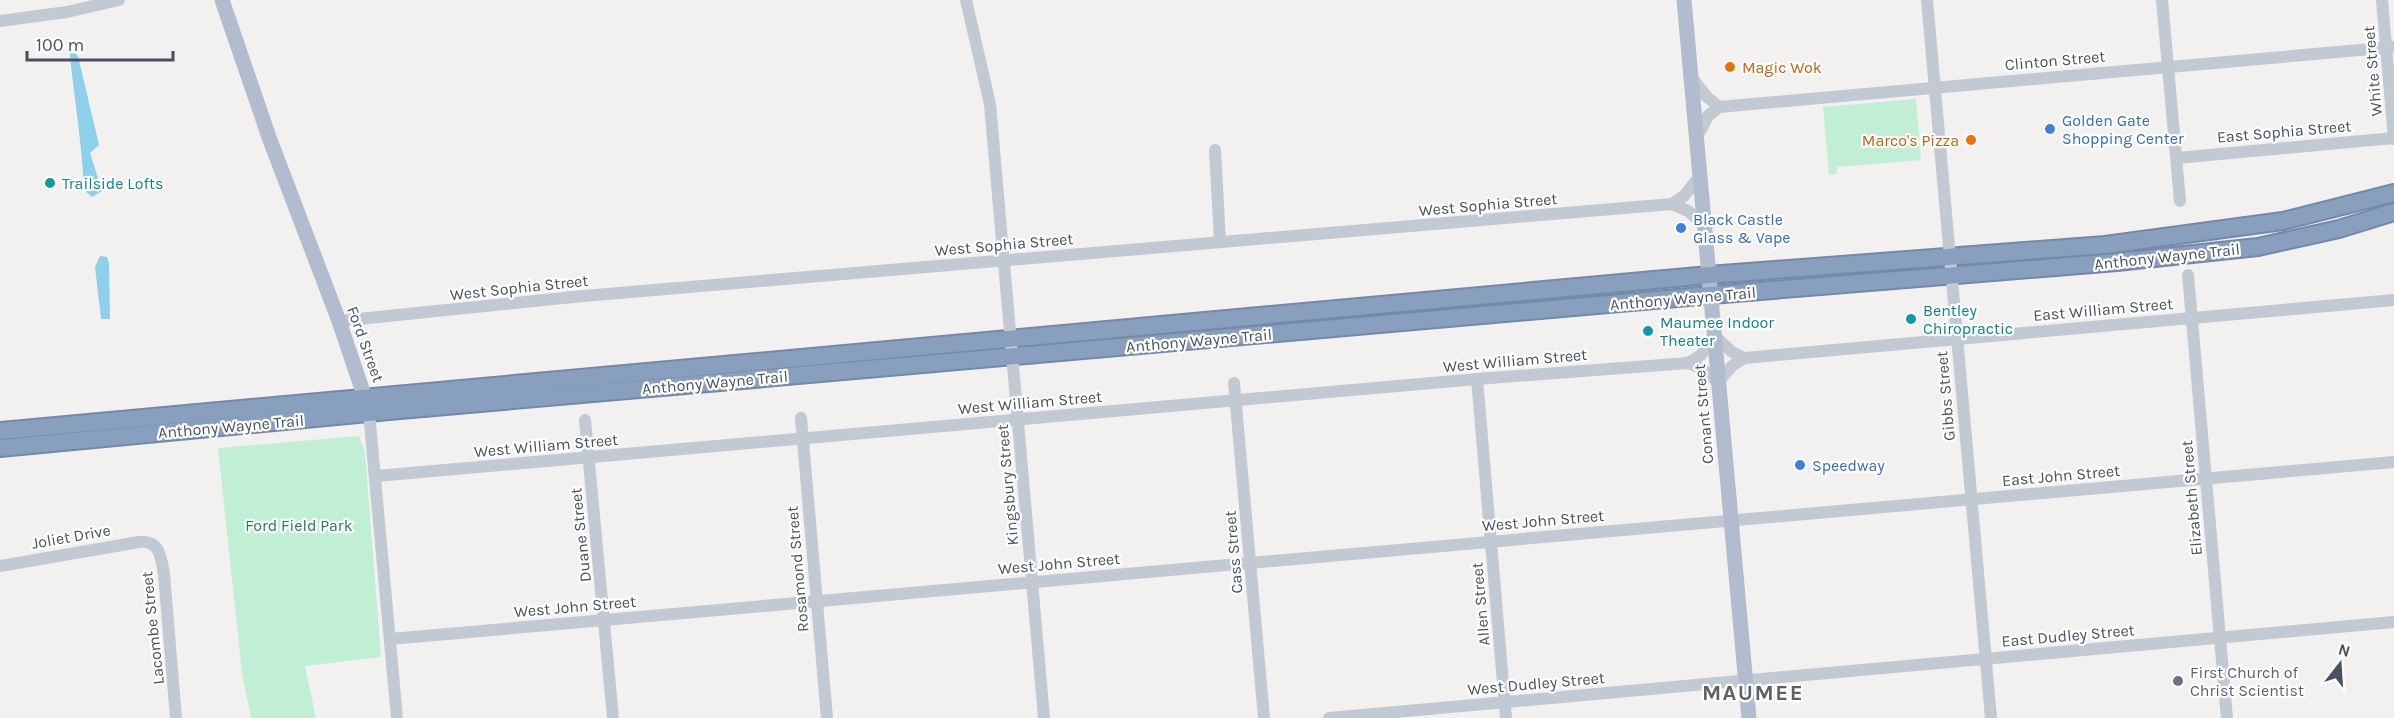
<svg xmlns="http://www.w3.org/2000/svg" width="2394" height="718" font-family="Karla,sans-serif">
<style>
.green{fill:#c0efd6}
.water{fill:#8ed0eb}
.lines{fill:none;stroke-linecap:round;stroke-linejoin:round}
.highway-casing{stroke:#7489aa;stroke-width:20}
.minor{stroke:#c1c9d2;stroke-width:12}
.major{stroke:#b1bdce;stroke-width:15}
.highway{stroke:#899fbe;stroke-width:16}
.food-dot{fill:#e8710a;stroke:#fff;stroke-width:2}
.shop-dot{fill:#3f7fe0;stroke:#fff;stroke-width:2}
.culture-dot{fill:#0f9aa8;stroke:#fff;stroke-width:2}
.worship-dot{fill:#6b7280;stroke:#fff;stroke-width:2}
.labels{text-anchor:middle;stroke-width:4.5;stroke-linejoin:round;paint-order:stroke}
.street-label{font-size:16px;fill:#48525e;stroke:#fff}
.food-label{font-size:16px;fill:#c56008;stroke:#fff;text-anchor:start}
.shop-label{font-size:16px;fill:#366cbe;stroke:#fff;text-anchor:start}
.culture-label{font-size:16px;fill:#0d838f;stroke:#fff;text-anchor:start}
.park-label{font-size:16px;fill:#197f54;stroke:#fff}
.worship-label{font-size:16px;fill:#5b616d;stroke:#fff;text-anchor:start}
.district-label{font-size:22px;font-weight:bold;letter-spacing:1.5px;fill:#5d6065;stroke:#fff}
</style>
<rect width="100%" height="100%" fill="#f3f0f0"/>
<g class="green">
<path d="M 1916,99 L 1921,160 L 1837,167 L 1837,174 L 1829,175 L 1823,107 Z"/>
<path d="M 359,436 L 365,452 L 381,657 L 305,666 L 316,718 L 251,718 L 242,673 L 218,448 Z"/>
</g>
<g class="water">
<path d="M 69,48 L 78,56 L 99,145 L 90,153 L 102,191 L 92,197 L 84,190 C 82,143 74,96 69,48 Z"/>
<path d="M 100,256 L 107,257 L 109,263 L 110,319 L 101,319 L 95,267 Z"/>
</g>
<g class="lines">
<g class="highway-casing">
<g id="highway">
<path d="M 0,431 L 1709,275 L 2105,245 L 2283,221 L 2394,193"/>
<path d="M 0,448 L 389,411 L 1711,295 L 2117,262 L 2258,247 L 2339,229 L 2394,212"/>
</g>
</g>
<g class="minor">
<path d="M 966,0 L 990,104 L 1044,718"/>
<path d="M 1927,0 L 1991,718"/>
<path d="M 2162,0 L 2180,201"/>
<path d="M 2382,0 L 2394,139"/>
<path d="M 0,21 L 67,12 L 119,0"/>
<path d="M 1692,78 L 1706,96 L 1719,107"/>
<path d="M 1697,137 L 1708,116 L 1719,107 L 2394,47"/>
<path d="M 1215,150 L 1220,242"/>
<path d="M 2177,158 L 2394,138"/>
<path d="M 1672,204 L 1688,211 L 1705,225"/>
<path d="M 2188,275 L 2227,718"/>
<path d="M 339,321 L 583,296 L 1672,204 L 1684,196 L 1700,176"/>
<path d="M 1688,363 L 1701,355 L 1715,336 L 1732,352 L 1744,358"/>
<path d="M 1477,379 L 1506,718"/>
<path d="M 1234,383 L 1264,718"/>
<path d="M 369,413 L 397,718"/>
<path d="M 801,418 L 827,718"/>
<path d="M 585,420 L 613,718"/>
<path d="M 376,476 L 1477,379 L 1688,363 L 1701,368 L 1718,382 L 1732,366 L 1744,358 L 2394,300"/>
<path d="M 0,566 L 139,542 C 160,540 161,557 164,574 L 176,718"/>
<path d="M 390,639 L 2394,462"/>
<path d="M 1329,718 L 2394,622"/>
</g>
<g class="major">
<path d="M 222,0 L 270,140 L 339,321 L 368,407"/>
<path d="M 1684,0 L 1749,718"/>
</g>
<use href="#highway" class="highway"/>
</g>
<g class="food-dot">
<circle cx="1730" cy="67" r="6"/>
<circle cx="1971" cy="140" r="6"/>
</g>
<g class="shop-dot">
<circle cx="2050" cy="129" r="6"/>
<circle cx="1681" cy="228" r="6"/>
<circle cx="1800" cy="465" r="6"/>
</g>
<g class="culture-dot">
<circle cx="50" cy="183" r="6"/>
<circle cx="1911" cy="319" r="6"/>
<circle cx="1648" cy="331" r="6"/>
</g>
<circle class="worship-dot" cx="2178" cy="681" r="6"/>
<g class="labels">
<g class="street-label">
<text transform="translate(2055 60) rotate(-5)" y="6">Clinton Street</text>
<text transform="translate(2372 71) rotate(-95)" y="6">White Street</text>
<text transform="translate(2284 131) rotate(-5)" y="6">East Sophia Street</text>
<text transform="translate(1488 204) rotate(-5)" y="6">West Sophia Street</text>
<text transform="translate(1004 244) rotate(-5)" y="6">West Sophia Street</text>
<text transform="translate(2167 256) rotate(-6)" y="6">Anthony Wayne Trail</text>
<text transform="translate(519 287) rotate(-6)" y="6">West Sophia Street</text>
<text transform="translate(1683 298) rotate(-5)" y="6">Anthony Wayne Trail</text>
<text transform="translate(2103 309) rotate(-5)" y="6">East William Street</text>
<text transform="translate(1199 340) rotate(-5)" y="6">Anthony Wayne Trail</text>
<text transform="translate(366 344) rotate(70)" y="6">Ford Street</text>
<text transform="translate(1515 360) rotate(-5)" y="6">West William Street</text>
<text transform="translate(715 382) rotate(-5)" y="6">Anthony Wayne Trail</text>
<text transform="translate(1945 396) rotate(-95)" y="6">Gibbs Street</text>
<text transform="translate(1030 402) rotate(-5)" y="6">West William Street</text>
<text transform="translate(1703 414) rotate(-95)" y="6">Conant Street</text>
<text transform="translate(231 426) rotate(-5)" y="6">Anthony Wayne Trail</text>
<text transform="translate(546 445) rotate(-5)" y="6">West William Street</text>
<text transform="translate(2061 475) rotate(-5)" y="6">East John Street</text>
<text transform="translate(1007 485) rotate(-95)" y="6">Kingsbury Street</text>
<text transform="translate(2191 498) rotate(-95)" y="6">Elizabeth Street</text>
<text transform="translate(1543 520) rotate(-5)" y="6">West John Street</text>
<text transform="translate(580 535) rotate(-96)" y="6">Duane Street</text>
<text transform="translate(71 536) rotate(-10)" y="6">Joliet Drive</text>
<text transform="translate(1233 552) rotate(-95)" y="6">Cass Street</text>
<text transform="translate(1059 563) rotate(-5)" y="6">West John Street</text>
<text transform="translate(797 569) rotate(-95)" y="6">Rosamond Street</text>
<text transform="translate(1480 604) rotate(-95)" y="6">Allen Street</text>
<text transform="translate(575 606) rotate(-5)" y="6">West John Street</text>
<text transform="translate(152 628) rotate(-96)" y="6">Lacombe Street</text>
<text transform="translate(2068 635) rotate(-5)" y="6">East Dudley Street</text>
<text transform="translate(1536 683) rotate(-5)" y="6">West Dudley Street</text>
</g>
<g class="food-label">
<text x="1742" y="73">Magic Wok</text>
<text x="1959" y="146" text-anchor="end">Marco's Pizza</text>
</g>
<g class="shop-label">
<text x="2062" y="126">Golden Gate<tspan x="2062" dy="18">Shopping Center</tspan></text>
<text x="1693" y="225">Black Castle<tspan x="1693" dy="18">Glass &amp; Vape</tspan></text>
<text x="1812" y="471">Speedway</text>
</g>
<g class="culture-label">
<text x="62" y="189">Trailside Lofts</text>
<text x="1923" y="316">Bentley<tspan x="1923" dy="18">Chiropractic</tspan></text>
<text x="1660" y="328">Maumee Indoor<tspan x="1660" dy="18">Theater</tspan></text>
</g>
<g class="park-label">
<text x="299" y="531">Ford Field Park</text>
</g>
<g class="worship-label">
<text x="2190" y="678">First Church of<tspan x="2190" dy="18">Christ Scientist</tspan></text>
</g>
<g class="district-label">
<text x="1753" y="700">MAUMEE</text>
</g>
</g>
<g transform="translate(2340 664) rotate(17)" stroke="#ffffff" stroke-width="4.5" paint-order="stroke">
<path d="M0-4.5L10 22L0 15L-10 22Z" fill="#48525e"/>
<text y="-9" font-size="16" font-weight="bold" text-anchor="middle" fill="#48525e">N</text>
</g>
<path d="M27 51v9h146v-9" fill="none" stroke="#48525e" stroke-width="3"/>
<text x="36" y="51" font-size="18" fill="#48525e" stroke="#ffffff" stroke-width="4.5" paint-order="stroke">100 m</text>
</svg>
